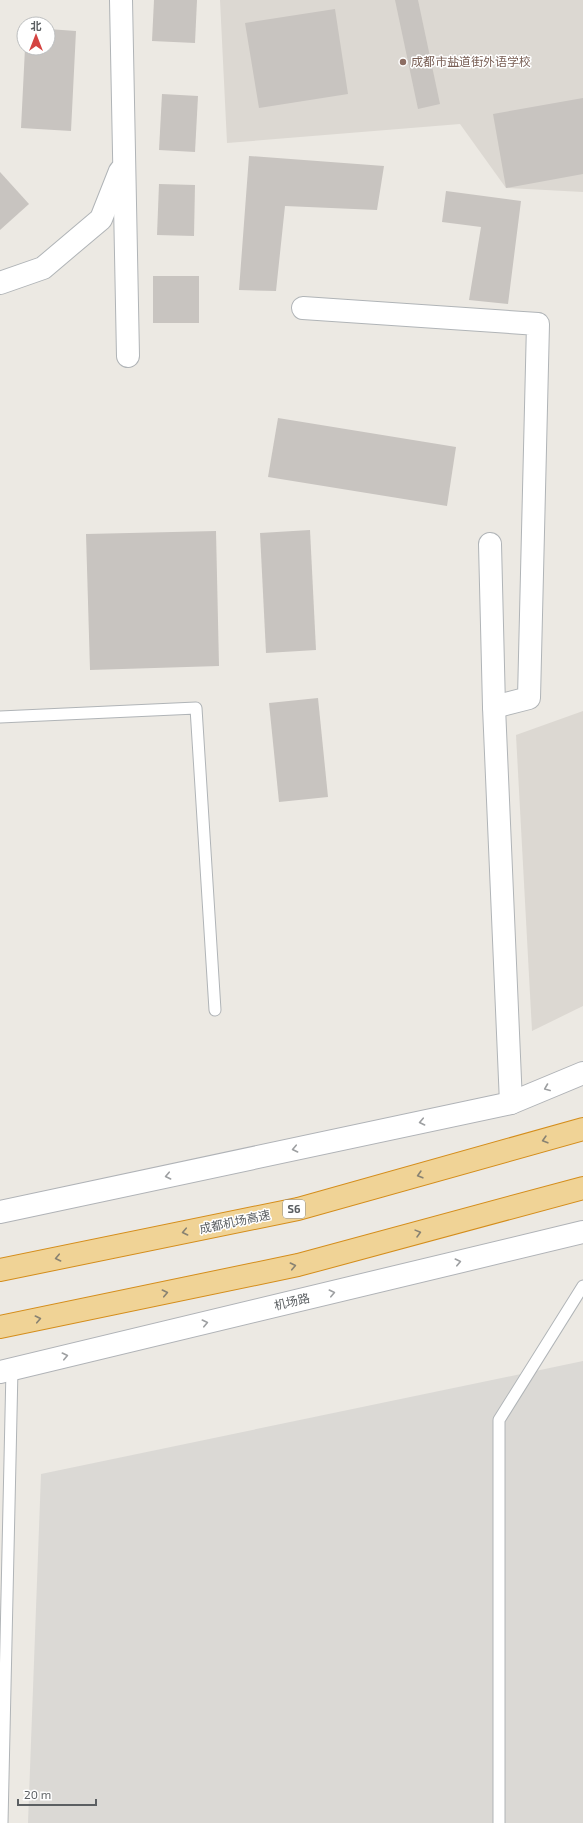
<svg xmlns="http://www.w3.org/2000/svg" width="583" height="1823" font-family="'Exo 2','Noto Sans SC',sans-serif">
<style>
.industrial{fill:#dbd9d5}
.education{fill:#dcd8d2}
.building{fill:#c8c4c0}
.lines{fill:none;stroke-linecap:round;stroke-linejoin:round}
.service-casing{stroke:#b0b4b7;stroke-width:13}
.minor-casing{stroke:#b0b4b7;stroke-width:24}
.secondary-casing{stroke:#b0b3b7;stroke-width:24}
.motorway-casing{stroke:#d48d1b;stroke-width:24}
.service{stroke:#fff;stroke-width:11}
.minor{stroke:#fff;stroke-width:22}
.secondary{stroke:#fff;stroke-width:22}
.motorway{stroke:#f0d396;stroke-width:22}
.oneway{stroke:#9d9fa1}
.oneway2{stroke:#888272}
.education-dot{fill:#8d6e63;stroke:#fff;stroke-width:1.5}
.labels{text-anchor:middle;stroke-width:3;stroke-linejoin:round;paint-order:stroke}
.shield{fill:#fff;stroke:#8c8f91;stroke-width:1}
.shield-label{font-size:11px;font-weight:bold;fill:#5b5f62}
.education-label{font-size:12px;fill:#785e54;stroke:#fff;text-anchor:start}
.street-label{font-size:12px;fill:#5b5f62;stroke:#fff}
</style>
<rect width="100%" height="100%" fill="#ece9e3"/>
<path class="industrial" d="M 583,1361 L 583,1823 L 28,1823 L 41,1474 Z"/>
<g class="education">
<path d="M 220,0 L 583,0 L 583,192 L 506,188 L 460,124 L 227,143 Z"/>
<path d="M 583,711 L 583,1006 L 532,1031 L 516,735 Z"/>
</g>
<g class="building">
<path d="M 154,0 L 197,0 L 195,43 L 152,41 Z"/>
<path d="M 395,0 L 418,0 L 440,104 L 418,109 Z"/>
<path d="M 335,9 L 348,94 L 259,108 L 245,23 Z"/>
<path d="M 48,29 L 76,31 L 71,131 L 21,128 L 25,48 L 48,48 Z"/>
<path d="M 162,94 L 198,96 L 195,152 L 159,150 Z"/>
<path d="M 583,98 L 583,174 L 506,188 L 493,114 Z"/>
<path d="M 249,156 L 384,166 L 377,210 L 285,206 L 276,291 L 239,290 Z"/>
<path d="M 0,172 L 29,204 L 0,230 Z"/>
<path d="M 159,184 L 195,185 L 194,236 L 157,235 Z"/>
<path d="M 446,191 L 521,201 L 508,304 L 469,300 L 481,227 L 442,222 Z"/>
<rect x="153" y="276" width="46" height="47"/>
<path d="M 278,418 L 456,447 L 447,506 L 268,477 Z"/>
<path d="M 310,530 L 316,650 L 266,653 L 260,533 Z"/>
<path d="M 216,531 L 219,666 L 90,670 L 86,534 Z"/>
<path d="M 318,698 L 328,797 L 279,802 L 269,703 Z"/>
</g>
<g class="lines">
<g class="service-casing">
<g id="service">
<path d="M 0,717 L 196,708 L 215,1010"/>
<path d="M 2,1823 L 12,1369"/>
<path d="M 499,1823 L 499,1420 L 583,1286"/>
</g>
</g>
<g class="minor-casing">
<g id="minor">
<path d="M 121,0 L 128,356"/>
<path d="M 0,283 L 43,268 L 101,219 L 120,171"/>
<path d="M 303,308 L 538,324 L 529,698 L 494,707"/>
<path d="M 490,544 L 494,707 L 511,1103"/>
</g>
</g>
<g class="secondary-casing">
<g id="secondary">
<path d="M 0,1212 L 511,1103 L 583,1073"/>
<path d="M 0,1372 L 583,1232"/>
</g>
</g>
<g class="motorway-casing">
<g id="motorway">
<path d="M 0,1270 L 298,1209 L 583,1129"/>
<path d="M 0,1327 L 298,1265 L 583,1188"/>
</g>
</g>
<use href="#service" class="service"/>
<use href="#minor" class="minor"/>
<use href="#secondary" class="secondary"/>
<use href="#motorway" class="motorway"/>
</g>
<defs><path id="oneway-chevron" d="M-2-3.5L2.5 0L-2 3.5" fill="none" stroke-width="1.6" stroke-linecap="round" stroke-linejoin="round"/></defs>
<g class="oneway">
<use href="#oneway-chevron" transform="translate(547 1088) rotate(158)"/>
<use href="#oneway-chevron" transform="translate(422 1122) rotate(168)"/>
<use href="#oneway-chevron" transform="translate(295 1149) rotate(168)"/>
<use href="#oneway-chevron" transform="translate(168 1176) rotate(168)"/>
<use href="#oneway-chevron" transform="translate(458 1262) rotate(-13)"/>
<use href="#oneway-chevron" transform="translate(332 1293) rotate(-13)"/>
<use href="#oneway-chevron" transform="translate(205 1323) rotate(-13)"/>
<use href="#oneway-chevron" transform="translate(65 1356) rotate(-13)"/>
</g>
<g class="oneway2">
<use href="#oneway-chevron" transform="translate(545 1140) rotate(164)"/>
<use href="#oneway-chevron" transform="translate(420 1175) rotate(164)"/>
<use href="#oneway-chevron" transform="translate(185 1232) rotate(168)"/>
<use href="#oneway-chevron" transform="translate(418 1233) rotate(-15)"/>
<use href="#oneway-chevron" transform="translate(58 1258) rotate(168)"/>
<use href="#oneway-chevron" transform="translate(293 1266) rotate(-12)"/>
<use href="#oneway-chevron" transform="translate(165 1293) rotate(-12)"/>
<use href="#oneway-chevron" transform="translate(38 1319) rotate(-12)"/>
</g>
<circle class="education-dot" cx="403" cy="62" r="4"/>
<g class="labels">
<rect class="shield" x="283" y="1200" width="22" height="18" rx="3"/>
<g class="shield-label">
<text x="294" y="1213">S6</text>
</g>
<g class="education-label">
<text x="411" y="66">成都市盐道街外语学校</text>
</g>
<g class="street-label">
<text transform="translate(235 1222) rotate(-12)" y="4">成都机场高速</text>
<text transform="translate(292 1302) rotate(-13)" y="4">机场路</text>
</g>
</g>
<g transform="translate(36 36)"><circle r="19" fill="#ffffff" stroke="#bdbfc0"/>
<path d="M0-3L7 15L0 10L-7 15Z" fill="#d44341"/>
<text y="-6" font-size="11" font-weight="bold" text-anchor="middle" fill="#5b5f62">北</text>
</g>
<path d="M18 1799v6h78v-6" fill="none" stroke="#5b5f62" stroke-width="2"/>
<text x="24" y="1799" font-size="12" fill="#5b5f62" stroke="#ffffff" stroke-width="3" paint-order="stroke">20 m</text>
</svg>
